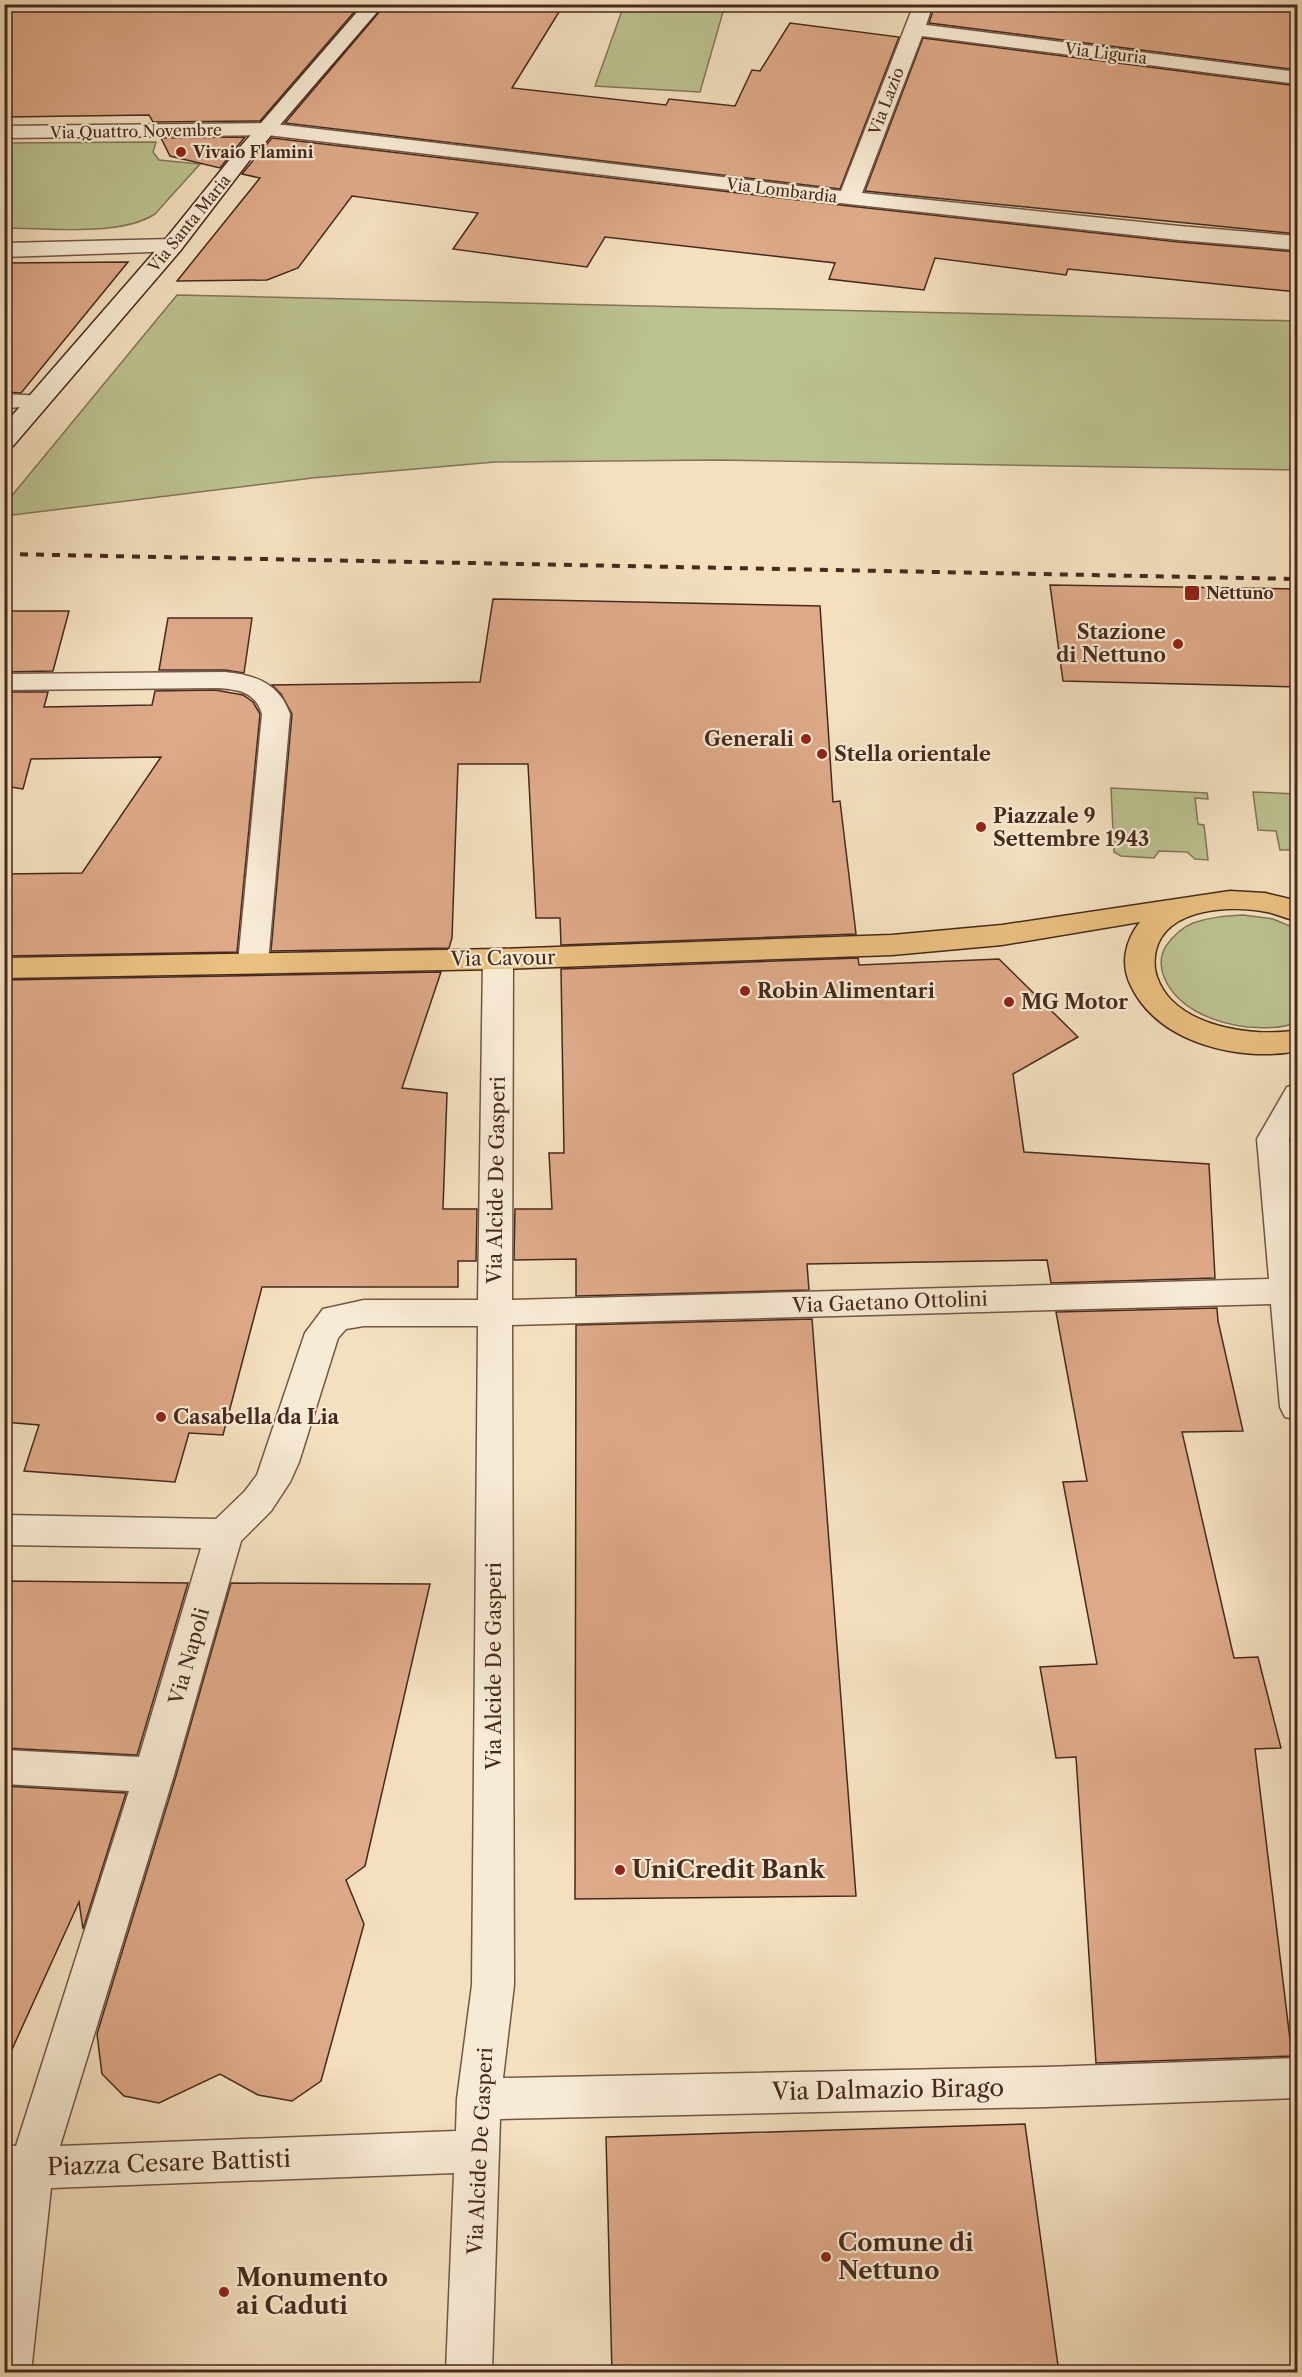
<svg xmlns="http://www.w3.org/2000/svg" width="1302" height="2377" font-family="'Libre Caslon Text',serif">
<style>
.green{fill:#bcc291;stroke:#827657;stroke-width:1.5}
.building{fill:#dea988;stroke:#47291d;stroke-width:1.5}
.lines{fill:none;stroke-linecap:round;stroke-linejoin:round}
.minor-casing{stroke:#725746;stroke-width:3}
.secondary-casing{stroke:#47291d;stroke-width:3}
.primary-casing{stroke:#47291d;stroke-width:3}
.minor{fill:#f8ebd5;fill-rule:evenodd}
.secondary{fill:#f8ebd5;fill-rule:evenodd}
.primary{fill:#eac080;fill-rule:evenodd}
.rail{stroke:#47291d;stroke-width:4;stroke-dasharray:8 8;stroke-linecap:butt}
.poi-dot{fill:#8f2418;stroke:#f8ebd5;stroke-width:2}
.labels{text-anchor:middle;stroke-width:4.5;stroke-linejoin:round;paint-order:stroke}
.far-street-label{font-size:16px;fill:#47291d;stroke:#f8ebd5}
.far-poi-label{font-size:16px;font-weight:bold;fill:#47291d;stroke:#f8ebd5;text-anchor:start}
.poi-label{font-size:20px;font-weight:bold;fill:#47291d;stroke:#f8ebd5;text-anchor:start}
.street-label{font-size:20px;fill:#47291d;stroke:#f8ebd5}
.near-poi-label{font-size:24px;font-weight:bold;fill:#47291d;stroke:#f8ebd5;text-anchor:start}
.near-street-label{font-size:24px;fill:#47291d;stroke:#f8ebd5}
</style>
<rect width="100%" height="100%" fill="#f4e0bf"/>
<filter id="stains"><feTurbulence type="fractalNoise" baseFrequency=".00333" numOctaves="4"/><feColorMatrix values="0 0 0 0 .2 0 0 0 0 .09 0 0 0 0 .02 0 0 0 .5 -.17"/></filter>
<radialGradient id="worn" r=".72"><stop offset=".6" stop-color="#630" stop-opacity="0"/><stop offset="1" stop-color="#630" stop-opacity=".3"/></radialGradient>
<g class="green">
<path d="M 624,5 L 725,5 L 700,92 L 595,86 Z"/>
<path d="M 156,142 L 153,152 L 159,160 L 200,164 L 155,214 C 120,237 47,228 5,228 L 5,143 Z"/>
<path d="M 177,295 L 1297,321 L 1297,470 L 717,460 L 495,462 L 312,478 L 5,516 L 5,504 Z"/>
<path d="M 1111,788 L 1207,793 L 1208,799 L 1195,798 L 1198,824 L 1204,825 L 1208,860 L 1195,859 L 1187,852 L 1159,851 L 1154,858 L 1121,856 L 1114,852 Z"/>
<path d="M 1253,792 L 1297,794 L 1297,850 L 1280,850 L 1276,831 L 1258,830 Z"/>
<path d="M 1243,915 L 1273,919 L 1297,929 L 1297,1022 C 1282,1029 1264,1028 1247,1027 C 1215,1023 1177,1009 1164,977 C 1160,967 1160,956 1166,946 C 1173,936 1181,928 1193,923 C 1210,917 1226,916 1243,915 Z"/>
</g>
<g class="building">
<path d="M 9,4 L 361,4 L 260,121 L 153,122 L 149,115 L 6,117 Z"/>
<path d="M 386,4 L 564,4 L 512,88 L 666,105 L 669,99 L 735,106 L 752,70 L 760,71 L 790,23 L 899,37 L 840,189 L 285,123 Z"/>
<path d="M 935,4 L 1298,4 L 1298,70 L 929,23 Z"/>
<path d="M 923,38 L 1298,86 L 1298,234 L 865,191 Z"/>
<path d="M 245,137 L 220,168 L 170,156 L 161,138 Z"/>
<path d="M 272,138 L 849,206 L 1179,242 L 1298,252 L 1298,292 L 1068,269 L 1066,275 L 935,258 L 924,290 L 829,279 L 835,263 L 605,237 L 587,267 L 453,249 L 478,213 L 352,196 L 298,268 L 267,280 L 177,281 L 260,178 L 242,174 Z"/>
<path d="M 128,262 L 21,393 L 4,392 L 4,263 Z"/>
<path d="M 1050,585 L 1298,589 L 1298,687 L 1063,681 Z"/>
<path d="M 493,599 L 820,606 L 833,802 L 840,801 L 856,934 L 561,945 L 560,918 L 536,918 L 528,764 L 458,764 L 452,938 L 449,948 L 271,951 L 292,714 L 281,694 L 272,685 L 480,682 Z"/>
<path d="M 4,611 L 69,611 L 53,671 L 4,672 Z"/>
<path d="M 168,618 L 252,618 L 244,673 L 225,670 L 159,670 Z"/>
<path d="M 215,690 L 243,695 L 253,702 L 260,714 L 237,952 L 4,956 L 4,874 L 82,873 L 161,757 L 31,759 L 23,789 L 4,786 L 4,692 L 48,692 L 44,707 L 152,705 L 155,691 Z"/>
<path d="M 858,958 L 859,965 L 999,959 L 1078,1037 L 1013,1074 L 1024,1152 L 1209,1164 L 1215,1278 L 1051,1283 L 1047,1260 L 807,1264 L 809,1290 L 576,1296 L 576,1259 L 514,1260 L 515,1209 L 552,1209 L 549,1153 L 564,1153 L 561,969 Z"/>
<path d="M 441,972 L 402,1088 L 447,1093 L 443,1209 L 477,1209 L 476,1261 L 458,1261 L 458,1287 L 262,1287 L 223,1435 L 189,1433 L 175,1482 L 24,1471 L 39,1425 L 4,1422 L 4,980 Z"/>
<path d="M 1217,1308 L 1218,1321 L 1243,1431 L 1182,1432 L 1234,1658 L 1258,1657 L 1281,1748 L 1255,1749 L 1292,2056 L 1096,2063 L 1076,1757 L 1056,1758 L 1040,1667 L 1097,1664 L 1063,1482 L 1087,1481 L 1056,1312 Z"/>
<path d="M 812,1319 L 856,1896 L 575,1899 L 576,1325 Z"/>
<path d="M 4,1581 L 188,1583 L 137,1755 L 4,1748 Z"/>
<path d="M 231,1583 L 430,1584 L 365,1866 L 346,1880 L 364,1924 L 321,2081 L 292,2101 L 258,2095 L 220,2074 L 159,2103 L 124,2096 L 102,2074 L 97,2034 L 176,1776 Z"/>
<path d="M 4,1786 L 126,1793 L 83,1929 L 79,1902 L 4,2067 Z"/>
<path d="M 1025,2124 L 1059,2373 L 612,2373 L 606,2137 Z"/>
</g>
<g class="lines">
<g class="minor-casing">
<g id="minor">
<path d="M 914,4 L 933,4 L 926,25 L 1298,72 L 1298,84 L 922,36 L 862,193 L 1179,226 L 1298,236 L 1298,250 L 1179,240 L 849,204 L 267,135 L 4,138 L 4,126 L 267,123 L 841,191 Z"/>
<path d="M 172,239 L 180,241 L 183,246 L 180,251 L 4,257 L 4,243 Z"/>
<path d="M 4,394 L 46,396 L 50,401 L 46,406 L 4,408 Z"/>
<path d="M 225,672 C 255,675 279,683 290,714 L 268,963 L 264,970 L 253,973 L 242,970 L 238,963 L 262,714 C 255,691 237,689 215,688 L 4,690 L 4,674 Z"/>
<path d="M 498,949 L 509,952 L 513,959 L 512,1300 L 1269,1279 L 1257,1139 L 1287,1087 L 1298,1084 L 1298,1124 L 1289,1139 L 1298,1223 L 1298,1420 L 1285,1417 L 1280,1407 L 1271,1304 L 512,1325 L 514,1985 L 503,2078 L 1046,2067 L 1298,2058 L 1298,2098 L 1046,2107 L 500,2119 L 492,2372 L 446,2372 L 454,2173 L 51,2188 L 31,2372 L 4,2372 L 4,2204 L 7,2187 L 4,2187 L 4,2145 L 16,2146 L 129,1791 L 4,1784 L 4,1750 L 139,1757 L 201,1548 L 4,1545 L 4,1515 L 216,1519 L 245,1491 L 257,1475 L 305,1333 L 323,1309 L 364,1300 L 478,1300 L 483,959 L 487,952 ZM 364,1326 L 478,1326 L 472,1985 L 457,2099 L 456,2131 L 60,2146 L 174,1775 L 241,1541 L 271,1511 L 290,1482 L 299,1462 L 338,1338 L 346,1329 Z"/>
</g>
</g>
<g class="secondary-casing">
<path id="secondary" d="M 364,4 L 384,4 L 249,161 L 180,251 L 13,446 L 4,448 L 4,425 L 164,241 L 235,153 Z"/>
</g>
<g class="primary-casing">
<path id="primary" d="M 1230,891 L 1265,893 L 1298,901 L 1298,921 C 1287,919 1277,914 1267,912 C 1231,905 1167,907 1156,950 C 1154,959 1154,969 1157,977 C 1174,1027 1253,1038 1298,1030 L 1298,1051 C 1240,1062 1159,1044 1131,986 C 1120,964 1125,941 1140,922 L 1002,945 L 892,955 L 498,969 L 4,978 L 4,958 L 498,949 L 892,935 L 1002,925 Z"/>
</g>
<use href="#minor" class="minor"/>
<use href="#secondary" class="secondary"/>
<use href="#primary" class="primary"/>
<path class="rail" d="M 4,554 L 1298,579"/>
</g>
<g class="poi-dot">
<circle cx="181" cy="152" r="6"/>
<rect x="1184" y="585" width="16" height="16" rx="3"/>
<circle cx="1178" cy="644" r="6"/>
<circle cx="806" cy="739" r="6"/>
<circle cx="822" cy="754" r="6"/>
<circle cx="981" cy="827" r="6"/>
<circle cx="745" cy="991" r="6"/>
<circle cx="1009" cy="1002" r="6"/>
<circle cx="161" cy="1417" r="6"/>
<circle cx="620" cy="1870" r="6"/>
<circle cx="826" cy="2257" r="6"/>
<circle cx="224" cy="2292" r="6"/>
</g>
<g class="labels">
<g class="far-street-label">
<text transform="translate(1106 53) rotate(7)" y="6">Via Liguria</text>
<text transform="translate(886 101) rotate(-69)" y="6">Via Lazio</text>
<text transform="translate(136 131) rotate(-1)" y="6">Via Quattro Novembre</text>
<text transform="translate(782 190) rotate(7)" y="6">Via Lombardia</text>
<text transform="translate(189 223) rotate(-51)" y="6">Via Santa Maria</text>
</g>
<g class="far-poi-label">
<text x="193" y="158">Vivaio Flamini</text>
<text x="1206" y="599">Nettuno</text>
</g>
<g class="poi-label">
<text x="1166" y="639" text-anchor="end">Stazione<tspan x="1166" dy="23">di Nettuno</tspan></text>
<text x="794" y="746" text-anchor="end">Generali</text>
<text x="834" y="761">Stella orientale</text>
<text x="993" y="823">Piazzale 9<tspan x="993" dy="23">Settembre 1943</tspan></text>
<text x="757" y="998">Robin Alimentari</text>
<text x="1021" y="1009">MG Motor</text>
<text x="173" y="1424">Casabella da Lia</text>
</g>
<g class="street-label">
<text transform="translate(503 958) rotate(-1)" y="7">Via Cavour</text>
<text transform="translate(496 1180) rotate(-89)" y="7">Via Alcide De Gasperi</text>
<text transform="translate(890 1302) rotate(-2)" y="7">Via Gaetano Ottolini</text>
<text transform="translate(189 1656) rotate(-74)" y="7">Via Napoli</text>
<text transform="translate(494 1666) rotate(-90)" y="7">Via Alcide De Gasperi</text>
<text transform="translate(480 2151) rotate(-87)" y="7">Via Alcide De Gasperi</text>
</g>
<g class="near-poi-label">
<text x="632" y="1878">UniCredit Bank</text>
<text x="838" y="2251">Comune di<tspan x="838" dy="28">Nettuno</tspan></text>
<text x="236" y="2286">Monumento<tspan x="236" dy="28">ai Caduti</tspan></text>
</g>
<g class="near-street-label">
<text transform="translate(888 2090) rotate(-1)" y="8">Via Dalmazio Birago</text>
<text transform="translate(169 2163) rotate(-2)" y="8">Piazza Cesare Battisti</text>
</g>
</g>
<rect width="1302" height="2377" fill="none" stroke="#f4e0bf" stroke-width="24"/>
<rect x="6" y="6" width="1290" height="2365" fill="none" stroke="#47291d" stroke-width="3"/>
<rect x="12" y="12" width="1278" height="2353" fill="none" stroke="#47291d" stroke-width="1.5"/>
<rect width="100%" height="100%" filter="url(#stains)"/>
<rect width="100%" height="100%" fill="url(#worn)"/>
</svg>
